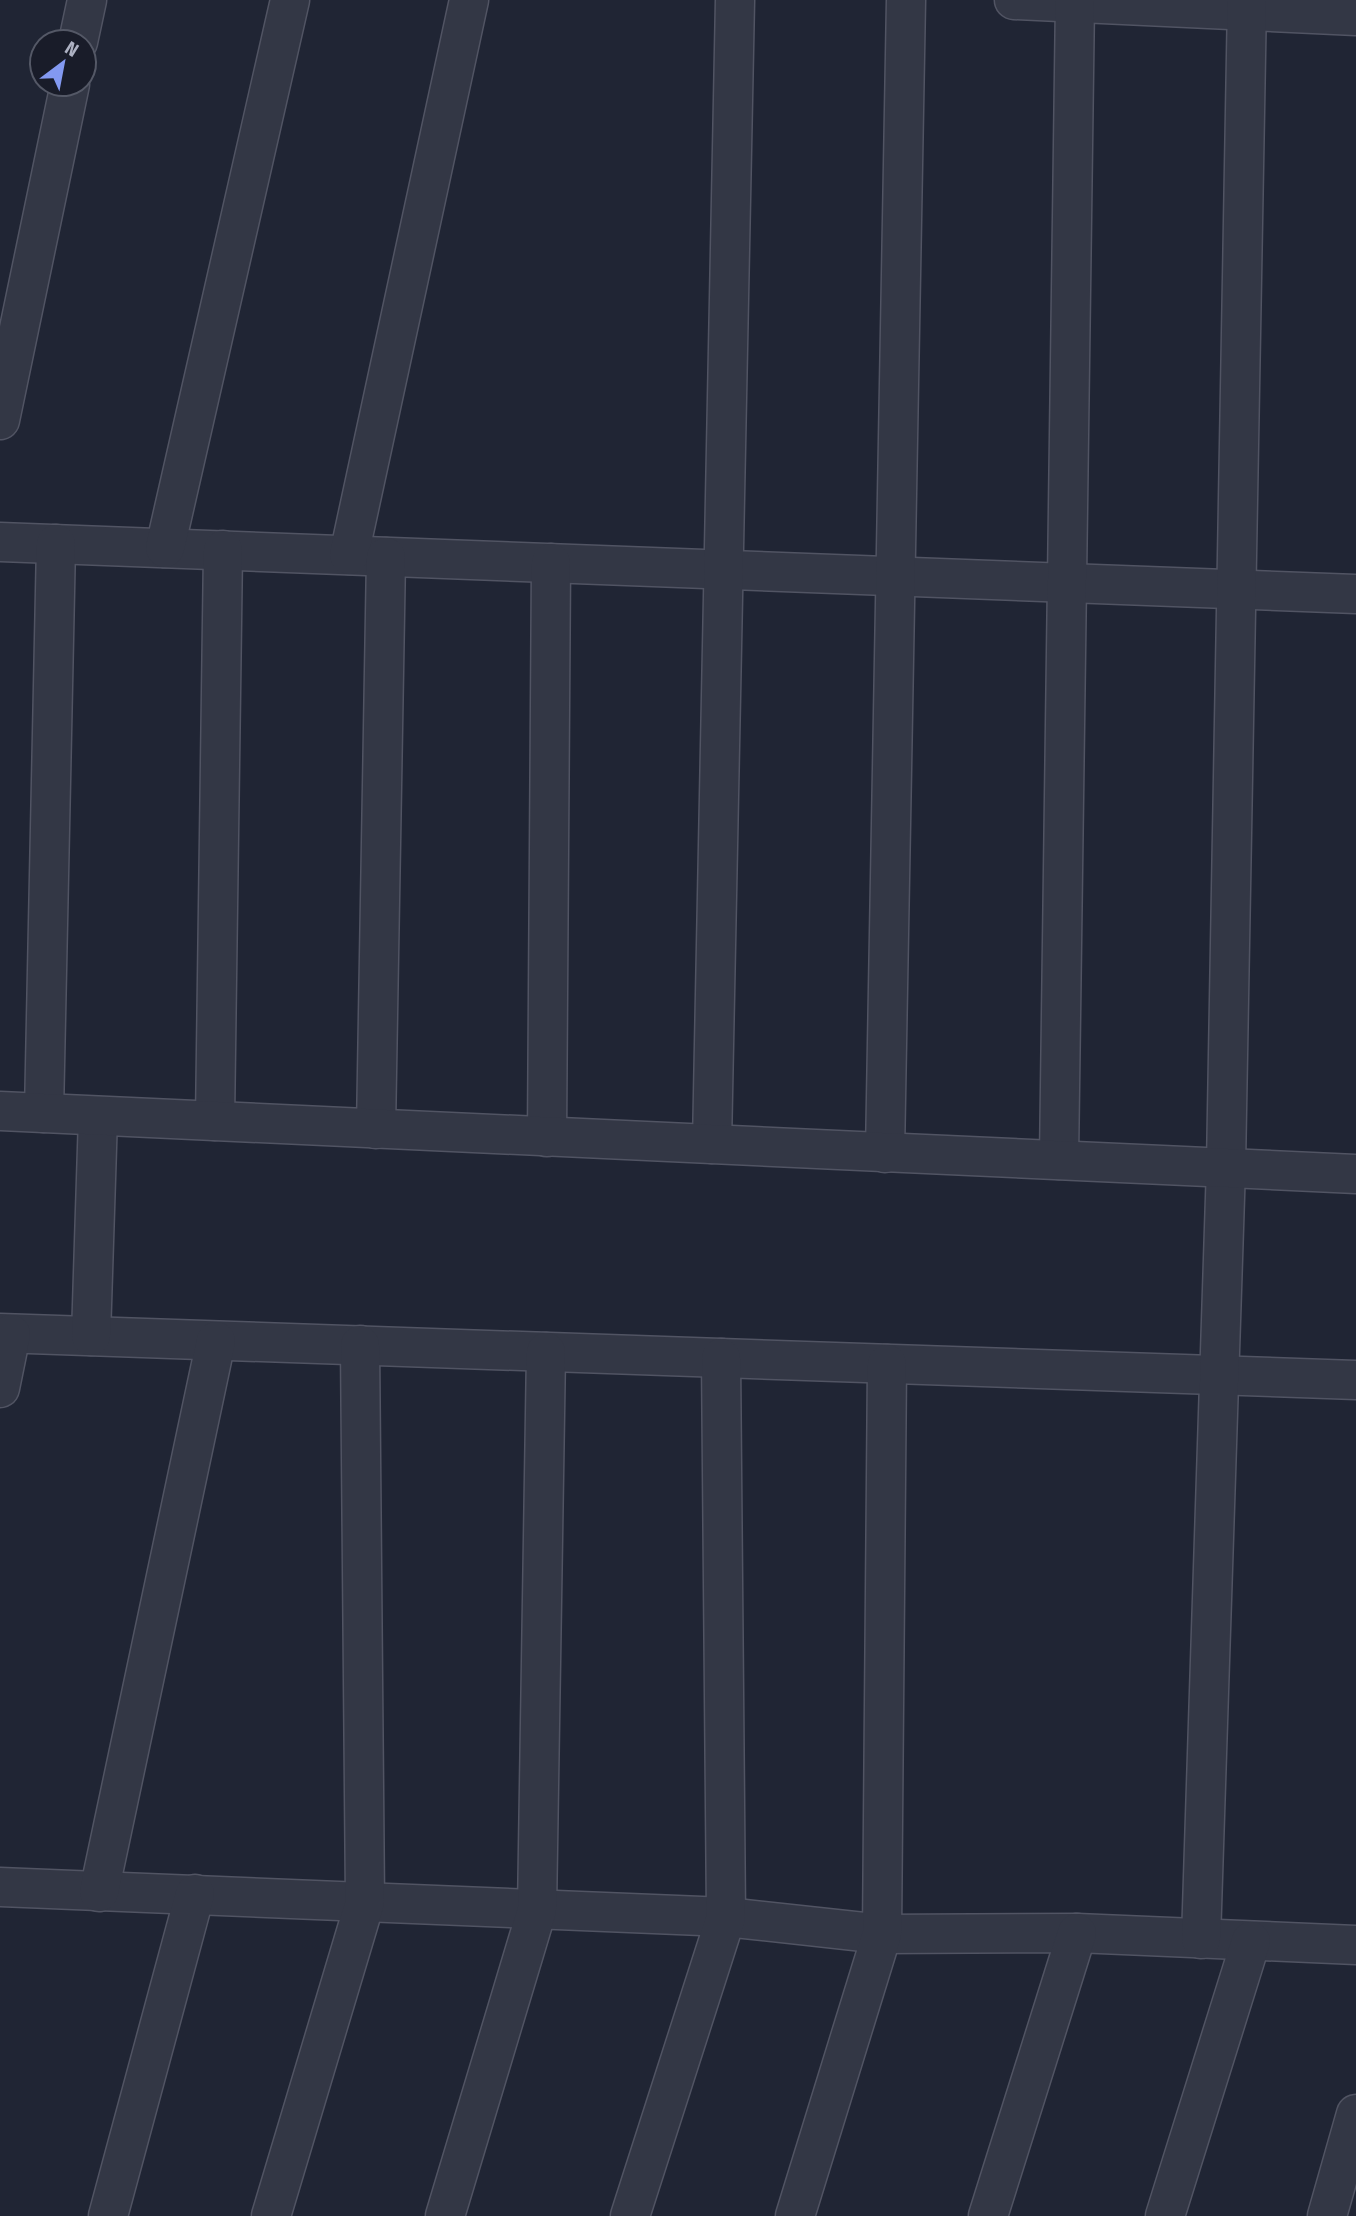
<svg xmlns="http://www.w3.org/2000/svg" width="1356" height="2216" font-family="'Fira Sans Condensed',sans-serif">
<style>
.lines{fill:none;stroke-linecap:round;stroke-linejoin:round}
.minor-casing{stroke:#515463;stroke-width:41}
.tertiary-casing{stroke:#515463;stroke-width:41}
.minor{stroke:#333745;stroke-width:38}
.tertiary{stroke:#333745;stroke-width:38}
</style>
<rect width="100%" height="100%" fill="#202534"/>
<g class="lines">
<g class="minor-casing">
<g id="minor">
<path d="M 1014,0 L 1356,16"/>
<path d="M 78,42 L 87,0"/>
<path d="M 0,420 L 70,84"/>
<path d="M 0,542 L 1356,594"/>
<path d="M 165,548 L 290,0"/>
<path d="M 349,555 L 469,0"/>
<path d="M 44,1113 L 56,544"/>
<path d="M 215,1121 L 223,550"/>
<path d="M 376,1129 L 386,557"/>
<path d="M 547,1137 L 551,563"/>
<path d="M 712,1144 L 735,0"/>
<path d="M 885,1153 L 906,0"/>
<path d="M 1059,1160 L 1075,0"/>
<path d="M 0,1333 L 1356,1380"/>
<path d="M 91,1336 L 98,1116"/>
<path d="M 0,1388 L 11,1334"/>
<path d="M 0,1887 L 726,1917 L 882,1934 L 1077,1933 L 1356,1945"/>
<path d="M 99,1892 L 216,1341"/>
<path d="M 1201,1939 L 1226,1166 L 1247,0"/>
<path d="M 108,2216 L 195,1894"/>
<path d="M 271,2216 L 365,1902 L 360,1345"/>
<path d="M 445,2216 L 537,1910 L 546,1352"/>
<path d="M 630,2216 L 726,1917 L 721,1358"/>
<path d="M 795,2216 L 882,1934 L 887,1364"/>
<path d="M 988,2216 L 1077,1933"/>
<path d="M 1165,2216 L 1251,1941"/>
<path d="M 1327,2216 L 1356,2114"/>
</g>
</g>
<g class="tertiary-casing">
<path id="tertiary" d="M 0,1111 L 1356,1174"/>
</g>
<use href="#minor" class="minor"/>
<use href="#tertiary" class="tertiary"/>
</g>
<g transform="translate(63 63) rotate(32)"><circle r="33" fill="#191c29" stroke="#545866" stroke-width="2"/>
<path d="M0-5L12 26L0 18L-12 26Z" fill="#8399f1"/>
<text y="-10" font-size="19" font-weight="bold" text-anchor="middle" fill="#adb1c2">N</text>
</g>
</svg>
